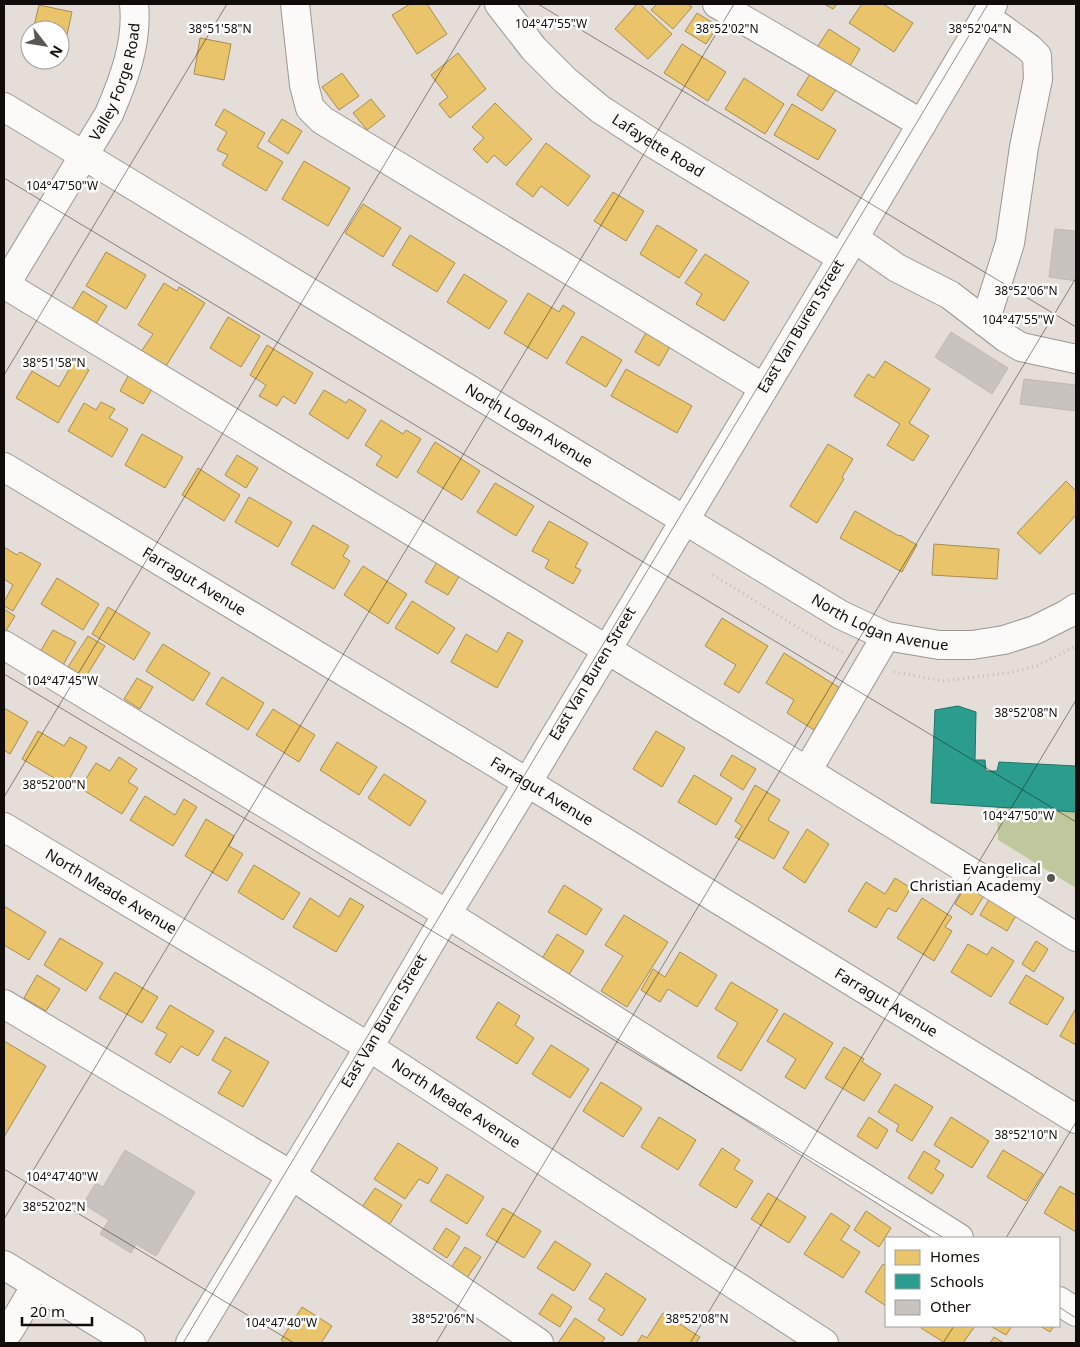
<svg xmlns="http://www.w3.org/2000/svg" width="1080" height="1347" font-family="'Noto Sans',sans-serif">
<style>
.green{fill:#c1c79d}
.homes{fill:#e9c46a;stroke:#a88d4d}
.schools{fill:#2a9d8f;stroke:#227267}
.building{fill:#c9c3bf;stroke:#bfb9b4}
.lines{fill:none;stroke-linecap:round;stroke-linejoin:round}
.minor-casing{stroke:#9c9793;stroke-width:30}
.major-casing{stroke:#9c9793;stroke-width:30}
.path{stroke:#bfbcbb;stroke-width:3;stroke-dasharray:1 4;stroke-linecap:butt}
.minor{stroke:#fbfaf9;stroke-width:28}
.major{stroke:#fbfaf9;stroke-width:28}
.ticks{fill:none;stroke:#110c09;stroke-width:1;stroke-opacity:0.45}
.poi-dot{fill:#5b5551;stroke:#fff;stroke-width:2}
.labels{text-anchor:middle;stroke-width:5;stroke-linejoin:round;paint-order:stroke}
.street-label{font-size:15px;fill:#110c09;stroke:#fff}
.poi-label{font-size:15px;fill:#110c09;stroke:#fff;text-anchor:end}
.ticks-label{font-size:12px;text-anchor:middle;fill:#110c09;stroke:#fff;stroke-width:5;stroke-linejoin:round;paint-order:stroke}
</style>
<rect width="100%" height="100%" fill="#e4ddd8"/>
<path class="green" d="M 997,807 L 1076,812 L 1076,888 L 998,840 Z"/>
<g class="homes">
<path d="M 410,4 L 427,4 L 447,34 L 417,54 L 392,15 Z"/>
<path d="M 637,4 L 640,4 L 672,34 L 648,59 L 615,29 Z"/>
<path d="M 657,4 L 688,4 L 692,7 L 673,29 L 651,10 Z"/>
<path d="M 824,4 L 837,4 L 833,9 Z"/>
<path d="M 862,4 L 883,4 L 913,23 L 894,52 L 849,23 Z"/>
<path d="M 39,5 L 72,12 L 61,62 L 51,60 L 60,60 L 60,30 L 33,30 Z"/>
<path d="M 697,13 L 718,26 L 706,44 L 685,31 Z"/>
<path d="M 829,29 L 860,49 L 848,69 L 816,49 Z"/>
<path d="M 200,38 L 231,44 L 224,80 L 194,74 Z"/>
<path d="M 682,44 L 726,72 L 708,101 L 664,73 Z"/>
<path d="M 458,53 L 486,89 L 450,118 L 439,104 L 448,97 L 431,75 Z"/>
<path d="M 813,69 L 839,85 L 822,111 L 797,95 Z"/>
<path d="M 342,73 L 359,96 L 339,110 L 322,87 Z"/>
<path d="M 744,78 L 784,104 L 765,134 L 725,109 Z"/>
<path d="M 371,99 L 385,116 L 367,130 L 353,113 Z"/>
<path d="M 495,103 L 532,139 L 506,166 L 494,155 L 487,163 L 473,149 L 484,138 L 472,127 Z"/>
<path d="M 792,104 L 836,130 L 818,160 L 774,135 Z"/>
<path d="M 224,109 L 265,133 L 257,147 L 283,162 L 266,191 L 222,165 L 228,155 L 217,150 L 227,132 L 215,125 Z"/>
<path d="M 282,119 L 302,131 L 288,154 L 268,141 Z"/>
<path d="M 546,143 L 590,176 L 568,206 L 541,186 L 533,197 L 516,184 Z"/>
<path d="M 304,161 L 350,188 L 328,226 L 282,199 Z"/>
<path d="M 613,192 L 644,211 L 626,241 L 594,221 Z"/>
<path d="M 363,204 L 401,228 L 383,257 L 345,233 Z"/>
<path d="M 657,225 L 697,250 L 679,278 L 640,254 Z"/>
<path d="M 410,235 L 455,263 L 437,292 L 392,265 Z"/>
<path d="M 106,252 L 146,275 L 126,309 L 86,286 Z"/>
<path d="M 705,254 L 749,282 L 724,321 L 696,304 L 702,294 L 685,283 Z"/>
<path d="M 464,274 L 507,301 L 489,329 L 447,302 Z"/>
<path d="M 164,283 L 177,291 L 179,287 L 205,303 L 163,371 L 138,356 L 153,334 L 138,325 Z"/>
<path d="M 83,291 L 107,306 L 94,327 L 70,313 Z"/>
<path d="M 528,293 L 559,312 L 563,305 L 575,313 L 547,359 L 504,333 Z"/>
<path d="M 228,317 L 260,336 L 241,367 L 210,348 Z"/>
<path d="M 647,331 L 671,345 L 659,366 L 635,352 Z"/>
<path d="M 582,336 L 622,360 L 606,387 L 566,363 Z"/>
<path d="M 267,345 L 313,373 L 295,404 L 283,396 L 277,406 L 259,396 L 266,385 L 250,375 Z"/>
<path d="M 74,361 L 89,370 L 58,423 L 16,398 L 32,371 L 59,387 Z"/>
<path d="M 885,361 L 930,389 L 909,423 L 929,436 L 913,461 L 887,445 L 900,424 L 854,396 L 868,374 L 874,378 Z"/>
<path d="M 626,369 L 692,406 L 677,433 L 611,396 Z"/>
<path d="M 128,376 L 152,389 L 143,404 L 120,391 Z"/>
<path d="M 324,390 L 346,403 L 349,399 L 366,410 L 348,439 L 309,414 Z"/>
<path d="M 101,402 L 115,409 L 109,418 L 128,429 L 112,457 L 68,431 L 84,403 L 96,410 Z"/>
<path d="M 381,420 L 403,434 L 406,430 L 421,439 L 397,478 L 376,465 L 382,456 L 365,445 Z"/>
<path d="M 142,434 L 183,457 L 165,488 L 125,465 Z"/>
<path d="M 435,442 L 480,471 L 462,500 L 417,472 Z"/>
<path d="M 828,444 L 853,459 L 842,477 L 844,479 L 817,523 L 790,506 Z"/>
<path d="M 237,455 L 258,468 L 246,488 L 225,475 Z"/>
<path d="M 198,468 L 240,495 L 224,521 L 182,495 Z"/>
<path d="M 1066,481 L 1076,491 L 1076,515 L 1040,554 L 1017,533 Z"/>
<path d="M 495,483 L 534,506 L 516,536 L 477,512 Z"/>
<path d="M 249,497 L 292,522 L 278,547 L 235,522 Z"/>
<path d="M 855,511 L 899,536 L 900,535 L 917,545 L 902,572 L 840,538 Z"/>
<path d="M 549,521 L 588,543 L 575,567 L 581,570 L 573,584 L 545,568 L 549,560 L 532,551 Z"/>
<path d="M 313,525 L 349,546 L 343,556 L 350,561 L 334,589 L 291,564 Z"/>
<path d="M 934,544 L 999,549 L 997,579 L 932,575 Z"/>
<path d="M 4,547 L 17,555 L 20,552 L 41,564 L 13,611 L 4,606 L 4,602 L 13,585 L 4,579 Z"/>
<path d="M 437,562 L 460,575 L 448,595 L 425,582 Z"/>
<path d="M 363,566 L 407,594 L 388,624 L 344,595 Z"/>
<path d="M 57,578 L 99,604 L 83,630 L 41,604 Z"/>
<path d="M 412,601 L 455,628 L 438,654 L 395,628 Z"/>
<path d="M 108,607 L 150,633 L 134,660 L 92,634 Z"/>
<path d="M 4,609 L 15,616 L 4,634 Z"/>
<path d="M 722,618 L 768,646 L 739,693 L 724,684 L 736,665 L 705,646 Z"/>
<path d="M 53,630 L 76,642 L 63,665 L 40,652 Z"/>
<path d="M 508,632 L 523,641 L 497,688 L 451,662 L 466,634 L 497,652 Z"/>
<path d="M 88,636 L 105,646 L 85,678 L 68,667 Z"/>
<path d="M 163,644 L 210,673 L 193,701 L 146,671 Z"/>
<path d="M 784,653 L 840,688 L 814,730 L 787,713 L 794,700 L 766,683 Z"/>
<path d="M 222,677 L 264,703 L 248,730 L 206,704 Z"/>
<path d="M 137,678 L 153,687 L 140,709 L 124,699 Z"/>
<path d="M 4,708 L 28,722 L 10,754 L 4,750 Z"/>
<path d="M 273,709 L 315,735 L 299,762 L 256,735 Z"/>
<path d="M 38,731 L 64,746 L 70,737 L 87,747 L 66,785 L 22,759 Z"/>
<path d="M 656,731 L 685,748 L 662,787 L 633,769 Z"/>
<path d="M 337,742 L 377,767 L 359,795 L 320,770 Z"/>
<path d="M 732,755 L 756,769 L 743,790 L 720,775 Z"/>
<path d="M 119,757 L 137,769 L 128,782 L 138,788 L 122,814 L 80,788 L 96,763 L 110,771 Z"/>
<path d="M 384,774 L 426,801 L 410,826 L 368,798 Z"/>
<path d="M 694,775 L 732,798 L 716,825 L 678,802 Z"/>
<path d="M 755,785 L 780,800 L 768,820 L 789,832 L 774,859 L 735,837 L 742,826 L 735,821 Z"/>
<path d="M 145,796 L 175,815 L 184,799 L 197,807 L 173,846 L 130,820 Z"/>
<path d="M 206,819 L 234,836 L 229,846 L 243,854 L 227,881 L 185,856 Z"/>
<path d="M 807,829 L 829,844 L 805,883 L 783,868 Z"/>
<path d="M 254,865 L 300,893 L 283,920 L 238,892 Z"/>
<path d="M 895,878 L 911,888 L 896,912 L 888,908 L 876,928 L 848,911 L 866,882 L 885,894 Z"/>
<path d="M 967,883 L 985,894 L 972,915 L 955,904 Z"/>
<path d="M 564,885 L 602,909 L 586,935 L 548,912 Z"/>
<path d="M 991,896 L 1018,912 L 1007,931 L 980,915 Z"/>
<path d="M 310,898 L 339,917 L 350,898 L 364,906 L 336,952 L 293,927 Z"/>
<path d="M 922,898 L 952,917 L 945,927 L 952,931 L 934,961 L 897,938 Z"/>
<path d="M 4,906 L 46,932 L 29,960 L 4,945 Z"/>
<path d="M 624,915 L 668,942 L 627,1007 L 601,991 L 623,956 L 605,945 Z"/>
<path d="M 557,934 L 584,951 L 568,976 L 541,960 Z"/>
<path d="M 60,938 L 103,963 L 86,991 L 44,965 Z"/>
<path d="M 1036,941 L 1048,949 L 1034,972 L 1022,964 Z"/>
<path d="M 968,944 L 987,955 L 992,947 L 1014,961 L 991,997 L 951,972 Z"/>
<path d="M 680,952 L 717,975 L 697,1007 L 668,989 L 660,1002 L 641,990 L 653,969 L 665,977 Z"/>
<path d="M 115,972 L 158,997 L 142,1023 L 99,998 Z"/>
<path d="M 37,975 L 60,989 L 46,1011 L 24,998 Z"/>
<path d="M 1026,975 L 1064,998 L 1047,1025 L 1009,1003 Z"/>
<path d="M 731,982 L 778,1010 L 741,1071 L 717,1057 L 738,1023 L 715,1009 Z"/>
<path d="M 498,1002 L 520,1016 L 515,1025 L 534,1038 L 517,1064 L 476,1038 Z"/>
<path d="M 170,1005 L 214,1031 L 198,1056 L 181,1046 L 170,1063 L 155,1054 L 167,1034 L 156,1028 Z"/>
<path d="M 1076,1008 L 1076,1045 L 1060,1036 Z"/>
<path d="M 784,1013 L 833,1043 L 805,1089 L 785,1077 L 796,1059 L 767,1041 Z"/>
<path d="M 225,1037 L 269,1062 L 243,1107 L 218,1093 L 231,1071 L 212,1060 Z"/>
<path d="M 4,1041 L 46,1066 L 4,1137 Z"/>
<path d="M 551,1045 L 589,1069 L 570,1098 L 532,1074 Z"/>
<path d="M 844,1047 L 864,1059 L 862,1062 L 881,1074 L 864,1101 L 825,1078 Z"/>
<path d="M 601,1082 L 642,1108 L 623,1137 L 583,1111 Z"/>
<path d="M 895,1084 L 933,1107 L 912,1141 L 896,1131 L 899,1125 L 878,1112 Z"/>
<path d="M 659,1117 L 696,1140 L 678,1170 L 641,1147 Z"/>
<path d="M 869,1117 L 888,1130 L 877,1149 L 857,1136 Z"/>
<path d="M 951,1117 L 989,1141 L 972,1168 L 934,1145 Z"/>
<path d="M 398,1143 L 438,1168 L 428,1184 L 419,1179 L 405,1199 L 374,1179 Z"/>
<path d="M 722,1148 L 740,1160 L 734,1169 L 753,1181 L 736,1208 L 699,1185 Z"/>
<path d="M 1003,1150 L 1043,1174 L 1026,1201 L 987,1177 Z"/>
<path d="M 924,1151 L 940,1161 L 935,1169 L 944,1175 L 932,1194 L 908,1178 Z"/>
<path d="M 447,1174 L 484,1197 L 467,1224 L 430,1201 Z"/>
<path d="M 1060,1186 L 1076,1195 L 1076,1232 L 1044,1213 Z"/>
<path d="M 375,1188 L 402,1205 L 389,1225 L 362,1207 Z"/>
<path d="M 768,1193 L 806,1217 L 789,1243 L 751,1219 Z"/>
<path d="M 503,1208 L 541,1231 L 524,1258 L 486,1235 Z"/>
<path d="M 866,1211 L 891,1228 L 879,1247 L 854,1230 Z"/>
<path d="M 831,1213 L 850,1226 L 841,1240 L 860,1252 L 843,1278 L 804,1254 Z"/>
<path d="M 446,1228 L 460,1237 L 447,1258 L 433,1249 Z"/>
<path d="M 555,1241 L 591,1264 L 574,1291 L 537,1268 Z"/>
<path d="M 465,1247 L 481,1257 L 467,1278 L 451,1268 Z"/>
<path d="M 883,1264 L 886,1266 L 886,1306 L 865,1292 Z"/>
<path d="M 606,1273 L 646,1299 L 622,1336 L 598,1320 L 605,1309 L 589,1299 Z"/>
<path d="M 552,1294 L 572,1307 L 560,1327 L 539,1314 Z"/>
<path d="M 302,1307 L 332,1326 L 321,1343 L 285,1343 L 281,1340 Z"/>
<path d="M 663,1313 L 700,1337 L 696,1343 L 637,1343 L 642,1335 L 647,1338 Z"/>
<path d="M 575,1318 L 605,1338 L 601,1343 L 558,1343 Z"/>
<path d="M 922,1326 L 975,1326 L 963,1343 L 945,1343 L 921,1328 Z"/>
<path d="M 993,1326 L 1012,1326 L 1006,1335 L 992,1327 Z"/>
<path d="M 1040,1326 L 1054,1326 L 1050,1332 Z"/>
<path d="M 994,1337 L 1004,1343 L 990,1343 Z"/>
</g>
<path class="schools" d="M 958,706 L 976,712 L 975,760 L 985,760 L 986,771 L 997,771 L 999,762 L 1076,766 L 1076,812 L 931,803 L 935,710 Z"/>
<g class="building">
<path d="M 1055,229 L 1076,231 L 1076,281 L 1049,277 Z"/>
<path d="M 951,332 L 1008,368 L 992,394 L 935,357 Z"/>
<path d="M 1024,379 L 1076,385 L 1076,411 L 1020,404 Z"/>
<path d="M 125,1150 L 195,1192 L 156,1256 L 136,1244 L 131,1253 L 100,1234 L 109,1220 L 83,1204 L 96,1183 L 103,1187 Z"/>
</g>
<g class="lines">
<g class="minor-casing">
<g id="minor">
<path d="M 295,4 L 304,85 L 310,108 L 322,120 L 764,388"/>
<path id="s1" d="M 499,4 L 534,49 L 565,80 L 600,109 L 649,141 L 842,258"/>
<path d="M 717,4 L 922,124"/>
<path id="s2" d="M 4,107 L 841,615 L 886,636 L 939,645 L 972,645 L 1004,640 L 1035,630 L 1067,614 L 1076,608"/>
<path d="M 854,238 L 897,268 L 950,295 L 1006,338 L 1021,347 L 1076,359"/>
<path d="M 4,284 L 807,771 L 1076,937"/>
<path id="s3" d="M 4,287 L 109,114 C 124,79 138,42 134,4"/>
<path d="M 985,322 L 1010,243 L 1024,147 L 1038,79 L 1037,56 L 1029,48 L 986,17"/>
<path id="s4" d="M 4,467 L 489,759 L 1076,1119"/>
<path d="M 4,645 L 447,914 L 959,1238"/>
<path d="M 807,771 L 886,636"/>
<path id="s5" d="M 4,827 L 369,1047 L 824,1343"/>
<path d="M 4,1004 L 291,1175 L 539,1343"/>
<path d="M 1059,1301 L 1076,1312"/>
<path d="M 4,1335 L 9,1331 L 36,1285"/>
<path id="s6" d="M 190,1343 L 369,1047 L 447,914 L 527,783 L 854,238 L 993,4"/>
</g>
</g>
<g class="major-casing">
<path id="major" d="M 4,1265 L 131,1343"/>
</g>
<g class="path">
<path d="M 713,575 L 815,638 L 846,654"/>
<path d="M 894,672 L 943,681 L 1007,673 L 1037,666 L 1076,646"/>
</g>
<use href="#minor" class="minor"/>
<use href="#major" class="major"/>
</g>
<path class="ticks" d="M 538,4 L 1076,327M 4,178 L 1076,822M 4,375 L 227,4M 4,674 L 944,1238M 4,797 L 481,4M 4,1169 L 294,1343M 4,1219 L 734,4M 1006,1238 L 1076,1122M 1059,1307 L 1076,1318M 183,1343 L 988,4M 436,1343 L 1076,278M 690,1343 L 1076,700M 943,1343 L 954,1326"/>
<circle class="poi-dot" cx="1051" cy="878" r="5"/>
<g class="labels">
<g class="street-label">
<text dy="5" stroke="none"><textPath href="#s3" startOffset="235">Valley Forge Road</textPath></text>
<text dy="5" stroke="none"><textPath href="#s1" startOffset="215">Lafayette Road</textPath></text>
<text dy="5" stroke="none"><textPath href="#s6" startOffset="1186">East Van Buren Street</textPath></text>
<text dy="5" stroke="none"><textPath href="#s2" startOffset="614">North Logan Avenue</textPath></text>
<text dy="5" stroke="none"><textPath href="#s4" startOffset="222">Farragut Avenue</textPath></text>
<text dy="5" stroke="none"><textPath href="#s2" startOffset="1019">North Logan Avenue</textPath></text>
<text dy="5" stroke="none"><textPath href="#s6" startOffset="781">East Van Buren Street</textPath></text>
<text dy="5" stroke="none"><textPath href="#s4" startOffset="628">Farragut Avenue</textPath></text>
<text dy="5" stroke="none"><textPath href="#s5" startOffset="125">North Meade Avenue</textPath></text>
<text dy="5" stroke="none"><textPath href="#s4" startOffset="1032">Farragut Avenue</textPath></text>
<text dy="5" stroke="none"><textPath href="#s6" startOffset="376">East Van Buren Street</textPath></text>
<text dy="5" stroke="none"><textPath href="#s5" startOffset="530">North Meade Avenue</textPath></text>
</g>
<g class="poi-label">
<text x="1041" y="874">Evangelical<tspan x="1041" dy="17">Christian Academy</tspan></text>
</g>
</g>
<g class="ticks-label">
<text x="551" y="28">104°47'55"W</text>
<text x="220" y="33">38°51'58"N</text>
<text x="727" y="33">38°52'02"N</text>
<text x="980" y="33">38°52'04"N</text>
<text x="62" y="190">104°47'50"W</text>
<text x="1026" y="295">38°52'06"N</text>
<text x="1018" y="324">104°47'55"W</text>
<text x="54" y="367">38°51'58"N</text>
<text x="62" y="685">104°47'45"W</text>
<text x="1026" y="717">38°52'08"N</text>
<text x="54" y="789">38°52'00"N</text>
<text x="1018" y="820">104°47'50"W</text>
<text x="1026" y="1139">38°52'10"N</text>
<text x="62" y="1181">104°47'40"W</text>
<text x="54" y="1211">38°52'02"N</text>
<text x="443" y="1323">38°52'06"N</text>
<text x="697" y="1323">38°52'08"N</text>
<text x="281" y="1327">104°47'40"W</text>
</g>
<rect width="1080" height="1347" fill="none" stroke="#110c09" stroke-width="10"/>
<rect x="885" y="1237" width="175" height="90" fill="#ffffff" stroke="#a09e9d"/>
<rect x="895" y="1250" width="25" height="15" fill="#e9c46a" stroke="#a09e9d"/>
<text x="930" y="1262" font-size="15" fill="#110c09">Homes</text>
<rect x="895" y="1274" width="25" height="15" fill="#2a9d8f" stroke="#a09e9d"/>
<text x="930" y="1287" font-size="15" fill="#110c09">Schools</text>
<rect x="895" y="1300" width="25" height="15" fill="#c9c3bf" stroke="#a09e9d"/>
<text x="930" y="1312" font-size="15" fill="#110c09">Other</text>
<g transform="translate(45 45) rotate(121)"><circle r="24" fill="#ffffff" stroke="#a09e9d"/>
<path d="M0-4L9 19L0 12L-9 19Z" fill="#5b5551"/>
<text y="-8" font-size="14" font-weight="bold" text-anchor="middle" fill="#110c09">N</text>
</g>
<path d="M22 1317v8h70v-8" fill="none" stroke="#110c09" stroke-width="2.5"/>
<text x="30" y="1317" font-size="15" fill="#110c09" stroke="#ffffff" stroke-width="4" paint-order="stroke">20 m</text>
</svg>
